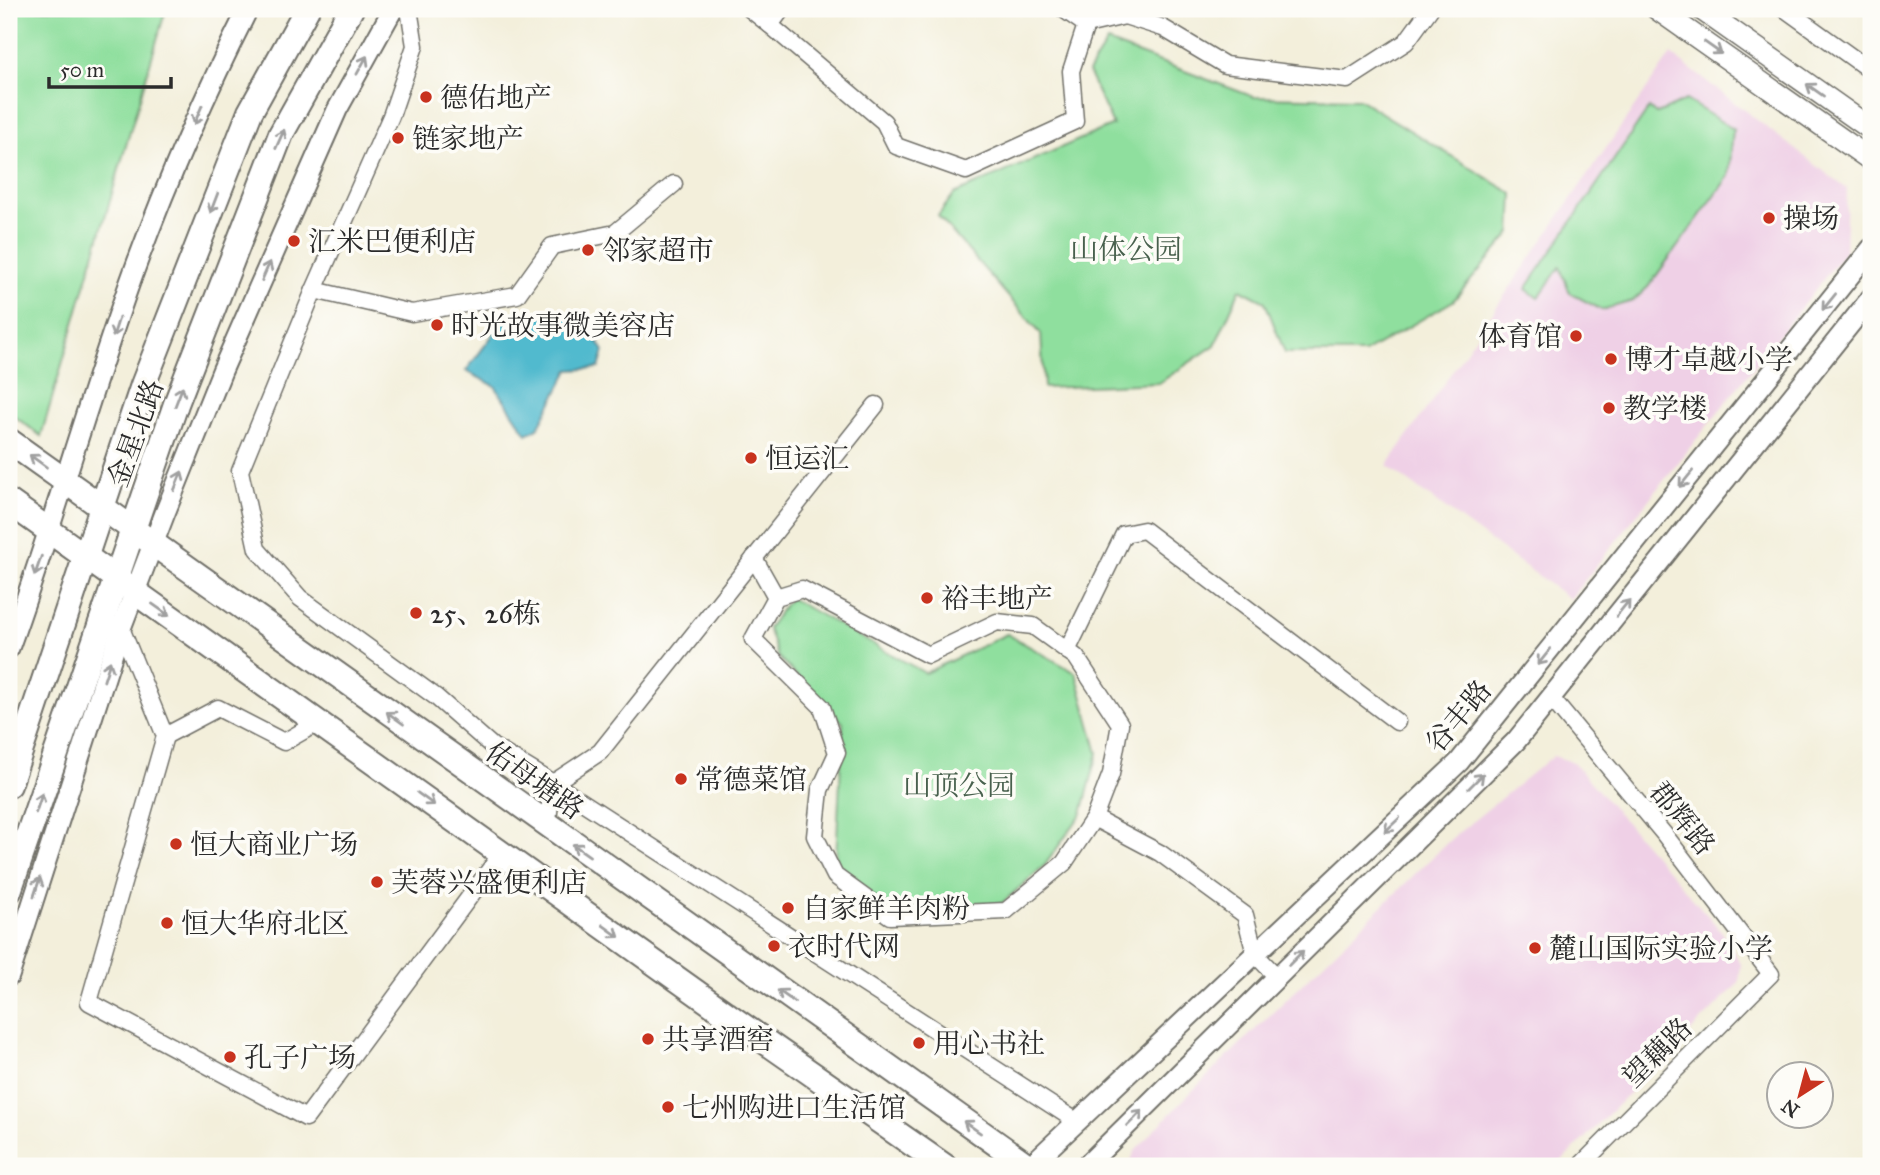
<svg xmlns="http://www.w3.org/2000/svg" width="1880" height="1175" font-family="'IM FELL Great Primer','Noto Serif SC',serif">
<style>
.built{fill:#efd0e6}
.green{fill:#8fdf9e;stroke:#5d8564;stroke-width:2}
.water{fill:#51bace;stroke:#3e727c;stroke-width:2}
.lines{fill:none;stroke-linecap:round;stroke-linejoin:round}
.minor-casing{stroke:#717069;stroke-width:19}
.tertiary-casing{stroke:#717069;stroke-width:23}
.secondary-casing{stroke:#717069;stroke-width:24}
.primary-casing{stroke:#717069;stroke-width:28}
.minor{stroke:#fff;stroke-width:16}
.tertiary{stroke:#fff;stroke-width:19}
.secondary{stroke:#fff;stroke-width:21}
.primary{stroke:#fff;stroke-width:24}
.oneway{stroke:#a0a0a0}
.poi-dot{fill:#c8321e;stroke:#fdfcf7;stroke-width:2.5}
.labels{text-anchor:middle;stroke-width:7;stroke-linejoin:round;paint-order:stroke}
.poi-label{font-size:28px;fill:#2b2b2b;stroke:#fdfcf7;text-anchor:start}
.park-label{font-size:28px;fill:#49614e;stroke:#fdfcf7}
.street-label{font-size:28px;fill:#2b2b2b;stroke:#fdfcf7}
</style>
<rect width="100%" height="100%" fill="#fdfcf7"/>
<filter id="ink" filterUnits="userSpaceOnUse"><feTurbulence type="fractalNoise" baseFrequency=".0143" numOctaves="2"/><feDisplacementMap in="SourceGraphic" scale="14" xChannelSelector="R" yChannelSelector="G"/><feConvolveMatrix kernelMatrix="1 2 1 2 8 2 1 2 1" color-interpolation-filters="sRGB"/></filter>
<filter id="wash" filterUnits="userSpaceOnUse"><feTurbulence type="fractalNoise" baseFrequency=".00686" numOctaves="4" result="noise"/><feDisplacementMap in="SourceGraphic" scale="28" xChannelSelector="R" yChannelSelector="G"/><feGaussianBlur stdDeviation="1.57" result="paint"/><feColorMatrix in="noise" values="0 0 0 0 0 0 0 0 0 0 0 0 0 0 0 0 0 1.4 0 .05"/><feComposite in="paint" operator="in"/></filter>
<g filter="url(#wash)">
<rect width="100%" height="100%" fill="#f3efdb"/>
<g class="built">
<path d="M 1671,54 L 1847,189 L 1845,252 L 1570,599 L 1387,466 Z"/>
<path d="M 1553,756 L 1573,762 L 1722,932 L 1741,964 L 1739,983 L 1557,1166 L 1128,1166 L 1135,1151 L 1187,1096 L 1451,839 Z"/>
</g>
<g class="green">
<path d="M 9,9 L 166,9 L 41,436 L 9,412 Z"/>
<path d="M 1107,42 L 1254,97 L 1359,99 L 1513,194 L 1511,233 L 1453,301 L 1364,353 L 1285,353 L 1265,302 L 1240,289 L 1215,345 L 1159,383 L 1044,388 L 1041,334 L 938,216 L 954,194 L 1113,125 L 1088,72 Z"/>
<path d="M 1686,100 L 1733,129 L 1729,176 L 1648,287 L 1633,301 L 1602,310 L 1570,293 L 1560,267 L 1538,298 L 1526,289 L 1649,108 L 1656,114 Z"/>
<path d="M 790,598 L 925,673 L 1007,634 L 1076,673 L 1098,753 L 1082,813 L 1045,865 L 1001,904 L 892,907 L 835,876 L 843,723 L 778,657 L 768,628 Z"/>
</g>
<path class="water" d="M 550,313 L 583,319 L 604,351 L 599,368 L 569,370 L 538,428 L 527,434 L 495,386 L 466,371 L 501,324 Z"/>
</g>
<g filter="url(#ink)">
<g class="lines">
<g class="minor-casing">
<g id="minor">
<path d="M 409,9 L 415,46 L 391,116 L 314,290 L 240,471 L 257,549 L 300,598 L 436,697 L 492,746 L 553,783 L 600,752 L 876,405"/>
<path d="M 750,9 L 770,25"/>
<path d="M 782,9 L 770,25 L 884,122 L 896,146 L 966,171 L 1075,121 L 1071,71 L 1086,25 L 1125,16 L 1163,28 L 1225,65 L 1347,80 L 1406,42 L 1430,9"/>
<path d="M 1063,9 L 1086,25"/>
<path d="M 1785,9 L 1871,71"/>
<path d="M 314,290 L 412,313 L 517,295 L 552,246 L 615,233 L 674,184"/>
<path d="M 754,558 L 776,597"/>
<path d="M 121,628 L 165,736 L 89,1002 L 306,1118 L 502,853"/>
<path d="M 1067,651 L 1124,534 L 1144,530 L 1397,722"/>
<path d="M 1551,698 L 1664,834 L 1771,974 L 1580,1166"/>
<path d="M 165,736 L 218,708 L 284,742 L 319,722"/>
<path d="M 1094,818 L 1111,774 L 1120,724 L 1076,657 L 1033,626 L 997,622 L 928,655 L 802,589 L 776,597 L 753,639 L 822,707 L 837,753 L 820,790 L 815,836 L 835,876 L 890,916 L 1006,911 L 1064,863 L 1094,818 L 1160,853 L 1245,915 L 1255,954 L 1277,977"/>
<path d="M 547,826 L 553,783 L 1076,1121"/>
</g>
</g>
<g class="tertiary-casing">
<g id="tertiary">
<path d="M 9,648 C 54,523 89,395 134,271 C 167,181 205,94 248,9"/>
<path d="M 9,976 L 121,628 L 165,513 L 222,371 L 337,110 L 393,9"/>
<path d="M 1030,1166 L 1459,762 L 1871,249"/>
<path d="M 1086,1166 L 1516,741 L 1871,298"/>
</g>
</g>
<g class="secondary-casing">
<g id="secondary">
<path d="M 1657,9 L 1871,160"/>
<path d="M 1701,9 L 1871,129"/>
</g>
</g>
<g class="primary-casing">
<g id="primary">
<path d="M 9,441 L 1028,1166"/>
<path d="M 9,502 L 736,1021 L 944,1166"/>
<path d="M 9,785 L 143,385 L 250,112 L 307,9"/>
<path d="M 9,891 L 176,404 L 281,134 L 351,9"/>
</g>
</g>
<use href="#minor" class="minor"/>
<use href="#tertiary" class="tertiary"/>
<use href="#secondary" class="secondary"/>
<use href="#primary" class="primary"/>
</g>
<defs><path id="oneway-shaft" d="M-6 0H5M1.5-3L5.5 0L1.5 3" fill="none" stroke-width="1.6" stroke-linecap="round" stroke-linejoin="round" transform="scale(1.75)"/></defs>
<g class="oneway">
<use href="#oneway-shaft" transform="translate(1713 48) rotate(35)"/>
<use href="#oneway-shaft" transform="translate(362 65) rotate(-61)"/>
<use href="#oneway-shaft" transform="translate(1815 90) rotate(-145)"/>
<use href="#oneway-shaft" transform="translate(198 115) rotate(113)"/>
<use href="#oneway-shaft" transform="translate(280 139) rotate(-66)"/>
<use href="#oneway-shaft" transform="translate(214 203) rotate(111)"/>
<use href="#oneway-shaft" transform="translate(266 271) rotate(-66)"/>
<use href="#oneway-shaft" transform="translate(1829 302) rotate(129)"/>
<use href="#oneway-shaft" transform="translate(116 327) rotate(108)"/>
<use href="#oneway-shaft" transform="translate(179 396) rotate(-69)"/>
<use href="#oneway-shaft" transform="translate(38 461) rotate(-144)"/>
<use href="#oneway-shaft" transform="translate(1686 479) rotate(129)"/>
<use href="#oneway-shaft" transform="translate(178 481) rotate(-68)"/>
<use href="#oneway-shaft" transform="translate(38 566) rotate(109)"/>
<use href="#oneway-shaft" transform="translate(1623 608) rotate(-51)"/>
<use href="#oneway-shaft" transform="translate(161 610) rotate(35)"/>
<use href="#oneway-shaft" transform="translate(1544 657) rotate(129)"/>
<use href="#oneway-shaft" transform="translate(107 671) rotate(-72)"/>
<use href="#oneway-shaft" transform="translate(395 718) rotate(-144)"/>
<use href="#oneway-shaft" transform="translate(1476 781) rotate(-45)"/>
<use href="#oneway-shaft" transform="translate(426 799) rotate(36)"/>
<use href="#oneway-shaft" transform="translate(39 803) rotate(-71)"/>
<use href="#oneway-shaft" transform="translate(1392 825) rotate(137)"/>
<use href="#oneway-shaft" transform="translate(581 850) rotate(-145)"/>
<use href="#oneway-shaft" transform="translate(37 887) rotate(-72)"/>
<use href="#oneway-shaft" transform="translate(611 931) rotate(36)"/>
<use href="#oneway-shaft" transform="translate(1296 958) rotate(-45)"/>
<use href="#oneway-shaft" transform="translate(786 996) rotate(-145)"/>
<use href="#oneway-shaft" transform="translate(1135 1118) rotate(-45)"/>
<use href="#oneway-shaft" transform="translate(972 1127) rotate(-145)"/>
</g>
</g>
<g class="poi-dot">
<circle cx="426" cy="97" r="7"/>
<circle cx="398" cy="138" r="7"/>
<circle cx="1769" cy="218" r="7"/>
<circle cx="294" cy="241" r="7"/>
<circle cx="588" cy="250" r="7"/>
<circle cx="437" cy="325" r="7"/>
<circle cx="1576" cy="336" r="7"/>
<circle cx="1611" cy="359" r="7"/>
<circle cx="1609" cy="408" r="7"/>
<circle cx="751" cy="458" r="7"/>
<circle cx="927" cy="598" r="7"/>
<circle cx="416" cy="613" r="7"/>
<circle cx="681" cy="779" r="7"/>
<circle cx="176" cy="844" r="7"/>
<circle cx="377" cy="882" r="7"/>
<circle cx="788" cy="908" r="7"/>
<circle cx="167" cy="923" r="7"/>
<circle cx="774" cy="946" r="7"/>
<circle cx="1535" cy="948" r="7"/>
<circle cx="648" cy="1039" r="7"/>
<circle cx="919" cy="1043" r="7"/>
<circle cx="230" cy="1057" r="7"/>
<circle cx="668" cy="1107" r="7"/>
</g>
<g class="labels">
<g class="poi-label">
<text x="440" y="107">德佑地产</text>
<text x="412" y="148">链家地产</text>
<text x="1783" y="228">操场</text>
<text x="308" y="251">汇米巴便利店</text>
<text x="602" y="260">邻家超市</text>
<text x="451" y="335">时光故事微美容店</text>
<text x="1562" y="346" text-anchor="end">体育馆</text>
<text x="1625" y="369">博才卓越小学</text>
<text x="1623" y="418">教学楼</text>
<text x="765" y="468">恒运汇</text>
<text x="941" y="608">裕丰地产</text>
<text x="430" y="623">25、26栋</text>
<text x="695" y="789">常德菜馆</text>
<text x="190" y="854">恒大商业广场</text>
<text x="391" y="892">芙蓉兴盛便利店</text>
<text x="802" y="918">自家鲜羊肉粉</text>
<text x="181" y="933">恒大华府北区</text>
<text x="788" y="956">衣时代网</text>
<text x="1549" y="958">麓山国际实验小学</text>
<text x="662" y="1049">共享酒窖</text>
<text x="933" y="1053">用心书社</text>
<text x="244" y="1067">孔子广场</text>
<text x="682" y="1117">七州购进口生活馆</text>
</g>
<g class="park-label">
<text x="1126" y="259">山体公园</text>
<text x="959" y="795">山顶公园</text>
</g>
<g class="street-label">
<text transform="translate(135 433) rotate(-70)" y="10">金星北路</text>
<text transform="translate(1458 716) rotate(-50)" y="10">谷丰路</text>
<text transform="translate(535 780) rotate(35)" y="10">佑母塘路</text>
<text transform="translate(1683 818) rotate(51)" y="10">郡辉路</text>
<text transform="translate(1657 1052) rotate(-45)" y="10">望藕路</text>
</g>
</g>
<rect width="1880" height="1175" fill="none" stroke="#fdfcf7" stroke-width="35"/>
<g transform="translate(1800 1095) rotate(216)"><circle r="33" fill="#fdfcf7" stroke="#a9a8a5" stroke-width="2"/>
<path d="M0-5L12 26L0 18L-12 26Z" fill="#c8321e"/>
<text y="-10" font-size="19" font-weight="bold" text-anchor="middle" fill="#2b2b2b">N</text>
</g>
<path d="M49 77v10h122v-10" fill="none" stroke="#2b2b2b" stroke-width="3.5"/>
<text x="60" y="77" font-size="21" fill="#2b2b2b" stroke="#fdfcf7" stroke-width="5" paint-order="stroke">50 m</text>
</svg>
